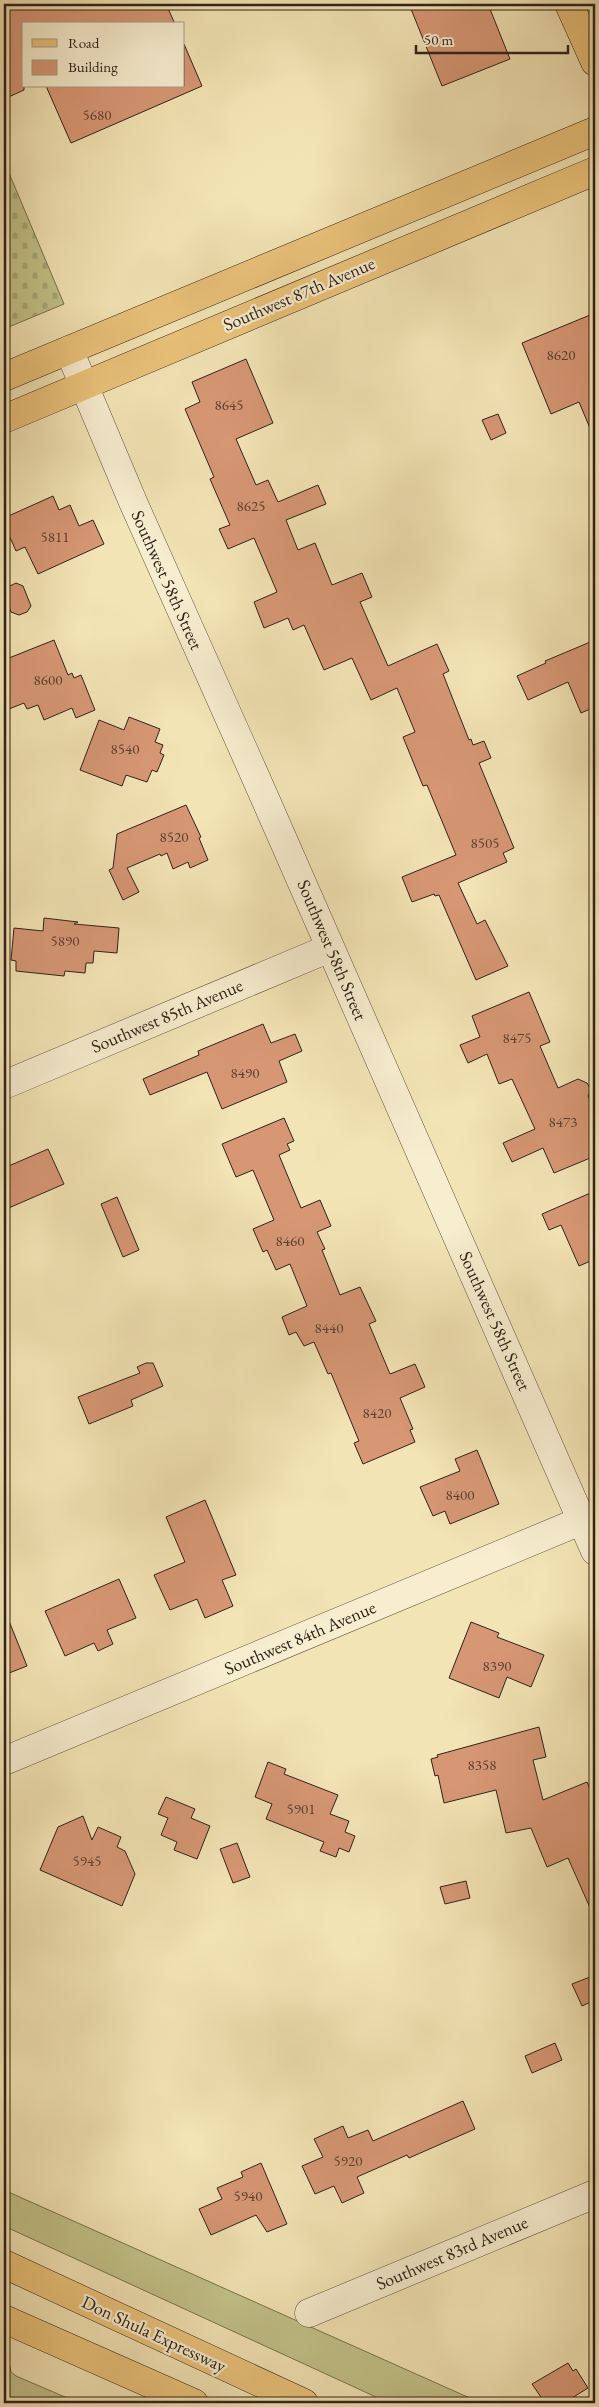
<svg xmlns="http://www.w3.org/2000/svg" width="599" height="2407" font-family="'EB Garamond',serif">
<style>
.grass{fill:#c2c288;stroke:#787250}
.cemetery{fill:url(#cemetery-stones);stroke:#787250}
.building{fill:#d79775;stroke:#2f2219}
.lines{fill:none;stroke-linecap:round;stroke-linejoin:round}
.minor-casing{stroke:#605240;stroke-width:29}
.major-casing{stroke:#2f2219;stroke-width:29}
.highway-casing{stroke:#2f2219;stroke-width:29}
.minor{stroke:#f7edcf;stroke-width:28}
.major{stroke:#eac27a;stroke-width:28}
.highway{stroke:#eac27a;stroke-width:28}
.labels{text-anchor:middle;stroke-width:4.5;stroke-linejoin:round;paint-order:stroke}
.number-label{font-size:15px;fill:#593f30}
.street-label{font-size:18px;fill:#2f2219;stroke:#f7edcf}
</style>
<defs>
<pattern id="cemetery-stones" width="16" height="16" patternUnits="userSpaceOnUse" patternTransform="scale(1.25)"><rect width="16" height="16" fill="#c2c288"/><path d="M2 7V4a2 2 0 0 1 4 0v3zM10 15v-3a2 2 0 0 1 4 0v3z" fill="#a7a675"/></pattern>
</defs>
<rect width="100%" height="100%" fill="#f3e4b5"/>
<filter id="stains"><feTurbulence type="fractalNoise" baseFrequency=".004" numOctaves="4"/><feColorMatrix values="0 0 0 0 .2 0 0 0 0 .09 0 0 0 0 .02 0 0 0 .5 -.17"/></filter>
<radialGradient id="worn" r=".72"><stop offset=".6" stop-color="#630" stop-opacity="0"/><stop offset="1" stop-color="#630" stop-opacity=".3"/></radialGradient>
<g class="grass">
<path d="M 4,2190 L 481,2403 L 389,2403 L 4,2226 Z"/>
<path d="M 4,2359 L 9,2362 L 11,2372 L 16,2376 L 79,2403 L 4,2403 Z"/>
</g>
<path class="cemetery" d="M 4,161 L 64,304 L 4,329 Z"/>
<g class="building">
<path d="M 4,4 L 166,4 L 175,24 L 24,24 L 24,90 L 4,99 Z"/>
<path d="M 409,4 L 488,4 L 510,59 L 442,86 Z"/>
<path d="M 184,44 L 202,86 L 71,143 L 46,86 L 184,86 Z"/>
<path d="M 595,313 L 595,440 L 579,402 L 551,414 L 522,343 Z"/>
<path d="M 246,359 L 273,423 L 236,439 L 256,485 L 268,480 L 278,502 L 318,485 L 326,504 L 286,520 L 298,550 L 315,543 L 332,585 L 362,573 L 372,597 L 360,602 L 388,666 L 437,644 L 449,671 L 443,674 L 469,740 L 471,739 L 473,745 L 484,741 L 491,758 L 479,763 L 514,848 L 503,853 L 507,862 L 458,883 L 477,924 L 485,920 L 508,966 L 476,980 L 439,895 L 435,896 L 434,894 L 412,902 L 402,877 L 456,855 L 427,785 L 423,786 L 403,737 L 415,732 L 397,688 L 371,700 L 352,658 L 324,670 L 304,625 L 293,630 L 288,618 L 264,628 L 254,602 L 277,592 L 254,538 L 228,549 L 219,529 L 230,525 L 210,479 L 214,477 L 185,409 L 200,402 L 192,382 Z"/>
<path d="M 498,414 L 506,433 L 491,440 L 482,420 Z"/>
<path d="M 53,496 L 59,510 L 70,505 L 79,526 L 93,520 L 104,544 L 38,574 L 25,547 L 16,551 L 4,524 L 4,518 Z"/>
<path d="M 16,583 L 23,586 L 31,606 L 27,612 L 19,615 L 11,612 L 4,594 L 6,588 Z"/>
<path d="M 54,640 L 68,675 L 72,673 L 74,678 L 81,675 L 95,710 L 76,718 L 72,708 L 44,720 L 38,705 L 27,709 L 24,703 L 4,711 L 4,660 Z"/>
<path d="M 595,640 L 595,707 L 581,713 L 568,682 L 528,700 L 517,676 L 546,663 L 545,661 Z"/>
<path d="M 129,717 L 160,729 L 155,742 L 163,745 L 160,753 L 164,755 L 157,772 L 152,770 L 147,782 L 126,775 L 122,786 L 80,770 L 99,720 L 124,730 Z"/>
<path d="M 186,805 L 201,837 L 199,838 L 208,860 L 190,868 L 188,862 L 173,869 L 167,853 L 161,856 L 160,854 L 127,868 L 139,892 L 123,900 L 109,870 L 113,868 L 117,834 Z"/>
<path d="M 44,918 L 78,922 L 74,924 L 119,928 L 117,953 L 94,951 L 93,963 L 86,963 L 85,973 L 65,971 L 64,976 L 16,971 L 16,961 L 11,960 L 14,928 L 43,931 Z"/>
<path d="M 529,992 L 550,1042 L 540,1046 L 558,1088 L 578,1079 L 587,1083 L 591,1090 L 588,1096 L 595,1112 L 595,1156 L 554,1173 L 543,1148 L 512,1162 L 503,1143 L 535,1129 L 512,1079 L 499,1084 L 487,1054 L 468,1063 L 460,1045 L 480,1037 L 472,1016 Z"/>
<path d="M 263,1024 L 271,1043 L 295,1034 L 302,1051 L 279,1061 L 287,1082 L 222,1109 L 207,1072 L 150,1095 L 143,1079 L 199,1055 L 198,1051 Z"/>
<path d="M 284,1118 L 294,1141 L 287,1144 L 290,1150 L 279,1155 L 301,1208 L 320,1200 L 331,1226 L 317,1232 L 325,1249 L 322,1250 L 340,1295 L 360,1287 L 376,1321 L 369,1324 L 390,1374 L 415,1364 L 425,1387 L 400,1398 L 413,1429 L 410,1430 L 415,1442 L 363,1464 L 354,1443 L 359,1441 L 331,1373 L 328,1374 L 314,1342 L 304,1346 L 296,1332 L 289,1335 L 282,1317 L 307,1306 L 290,1264 L 276,1270 L 267,1250 L 263,1252 L 253,1229 L 274,1220 L 253,1170 L 236,1177 L 222,1144 Z"/>
<path d="M 48,1149 L 64,1184 L 4,1210 L 4,1168 Z"/>
<path d="M 595,1191 L 595,1259 L 579,1266 L 561,1225 L 549,1230 L 542,1214 Z"/>
<path d="M 117,1197 L 139,1250 L 123,1257 L 101,1204 Z"/>
<path d="M 146,1363 L 153,1363 L 163,1386 L 131,1400 L 133,1406 L 89,1424 L 78,1397 L 140,1373 L 137,1367 Z"/>
<path d="M 477,1450 L 499,1504 L 450,1524 L 445,1511 L 433,1516 L 420,1487 L 460,1471 L 455,1459 Z"/>
<path d="M 205,1500 L 236,1575 L 222,1580 L 233,1606 L 205,1618 L 197,1599 L 170,1610 L 154,1575 L 185,1562 L 166,1517 Z"/>
<path d="M 119,1579 L 136,1618 L 107,1630 L 113,1644 L 98,1651 L 94,1643 L 65,1656 L 45,1611 Z"/>
<path d="M 5,1611 L 27,1666 L 4,1675 L 4,1612 Z"/>
<path d="M 471,1622 L 499,1633 L 497,1637 L 544,1655 L 531,1687 L 507,1677 L 499,1698 L 449,1678 Z"/>
<path d="M 539,1727 L 546,1757 L 533,1760 L 543,1800 L 587,1782 L 595,1801 L 595,1919 L 568,1858 L 547,1867 L 531,1828 L 506,1833 L 496,1790 L 444,1803 L 438,1775 L 435,1776 L 431,1759 L 438,1757 L 437,1755 Z"/>
<path d="M 268,1762 L 286,1769 L 284,1774 L 338,1795 L 330,1814 L 349,1821 L 345,1832 L 355,1836 L 349,1852 L 339,1848 L 336,1857 L 320,1851 L 324,1842 L 266,1819 L 272,1804 L 255,1797 Z"/>
<path d="M 166,1797 L 195,1809 L 191,1818 L 210,1826 L 197,1859 L 174,1850 L 177,1842 L 161,1835 L 168,1818 L 158,1814 Z"/>
<path d="M 83,1816 L 92,1840 L 98,1827 L 121,1837 L 117,1847 L 125,1851 L 135,1874 L 122,1906 L 40,1870 L 58,1827 Z"/>
<path d="M 237,1843 L 250,1877 L 233,1883 L 220,1849 Z"/>
<path d="M 466,1881 L 470,1898 L 445,1904 L 440,1887 Z"/>
<path d="M 595,1975 L 595,2000 L 582,2006 L 572,1984 Z"/>
<path d="M 555,2043 L 562,2060 L 532,2073 L 525,2056 Z"/>
<path d="M 463,2101 L 475,2129 L 409,2158 L 407,2155 L 357,2177 L 364,2193 L 342,2203 L 334,2186 L 315,2194 L 302,2166 L 323,2157 L 314,2139 L 343,2126 L 348,2138 L 368,2130 L 373,2141 Z"/>
<path d="M 261,2163 L 287,2224 L 267,2232 L 256,2215 L 211,2235 L 199,2209 L 222,2199 L 217,2188 L 243,2177 L 241,2172 Z"/>
<path d="M 568,2363 L 573,2371 L 576,2369 L 588,2388 L 564,2403 L 545,2403 L 532,2384 Z"/>
</g>
<g class="lines">
<g class="minor-casing">
<g id="minor">
<path d="M 69,350 L 133,502 L 256,778 L 595,1551"/>
<path d="M 4,1085 L 330,948"/>
<path d="M 4,1761 L 595,1515"/>
<path d="M 309,2313 L 595,2194"/>
</g>
</g>
<g class="major-casing">
<g id="major">
<path d="M 569,4 L 595,62"/>
<path d="M 4,377 L 595,131"/>
<path d="M 4,419 L 595,171"/>
</g>
</g>
<g class="highway-casing">
<g id="highway">
<path d="M 4,2264 L 304,2403"/>
<path d="M 4,2319 L 194,2403"/>
</g>
</g>
<use href="#minor" class="minor"/>
<use href="#major" class="major"/>
<use href="#highway" class="highway"/>
</g>
<g class="labels">
<g class="number-label">
<text x="97" y="120">5680</text>
<text x="561" y="360">8620</text>
<text x="229" y="410">8645</text>
<text x="251" y="511">8625</text>
<text x="55" y="542">5811</text>
<text x="48" y="685">8600</text>
<text x="125" y="754">8540</text>
<text x="174" y="842">8520</text>
<text x="485" y="848">8505</text>
<text x="65" y="946">5890</text>
<text x="517" y="1043">8475</text>
<text x="245" y="1078">8490</text>
<text x="563" y="1127">8473</text>
<text x="290" y="1246">8460</text>
<text x="329" y="1333">8440</text>
<text x="377" y="1418">8420</text>
<text x="460" y="1500">8400</text>
<text x="497" y="1671">8390</text>
<text x="482" y="1770">8358</text>
<text x="301" y="1814">5901</text>
<text x="87" y="1866">5945</text>
<text x="348" y="2166">5920</text>
<text x="248" y="2201">5940</text>
</g>
<g class="street-label">
<text transform="translate(299 294) rotate(-23)" y="6">Southwest 87th Avenue</text>
<text transform="translate(167 580) rotate(66)" y="6">Southwest 58th Street</text>
<text transform="translate(332 950) rotate(67)" y="6">Southwest 58th Street</text>
<text transform="translate(167 1016) rotate(-23)" y="6">Southwest 85th Avenue</text>
<text transform="translate(495 1321) rotate(66)" y="6">Southwest 58th Street</text>
<text transform="translate(300 1638) rotate(-23)" y="6">Southwest 84th Avenue</text>
<text transform="translate(452 2253) rotate(-23)" y="6">Southwest 83rd Avenue</text>
<text transform="translate(154 2334) rotate(25)" y="6">Don Shula Expressway</text>
</g>
</g>
<rect width="599" height="2407" fill="none" stroke="#f3e4b5" stroke-width="20"/>
<rect x="5" y="5" width="589" height="2397" fill="none" stroke="#2f2219" stroke-width="2.5"/>
<rect x="10" y="10" width="579" height="2387" fill="none" stroke="#2f2219"/>
<rect x="22" y="22" width="162" height="65" fill="#f7edcf" stroke="#a79c86"/>
<rect x="32" y="39" width="25" height="8" fill="#eac27a" stroke="#a79c86"/>
<text x="68" y="48" font-size="15" fill="#2f2219">Road</text>
<rect x="32" y="60" width="25" height="15" fill="#d79775" stroke="#a79c86"/>
<text x="68" y="72" font-size="15" fill="#2f2219">Building</text>
<path d="M416 45v8h152v-8" fill="none" stroke="#2f2219" stroke-width="2.5"/>
<text x="424" y="45" font-size="15" fill="#2f2219" stroke="#f7edcf" stroke-width="4" paint-order="stroke">50 m</text>
<rect width="100%" height="100%" filter="url(#stains)"/>
<rect width="100%" height="100%" fill="url(#worn)"/>
</svg>
